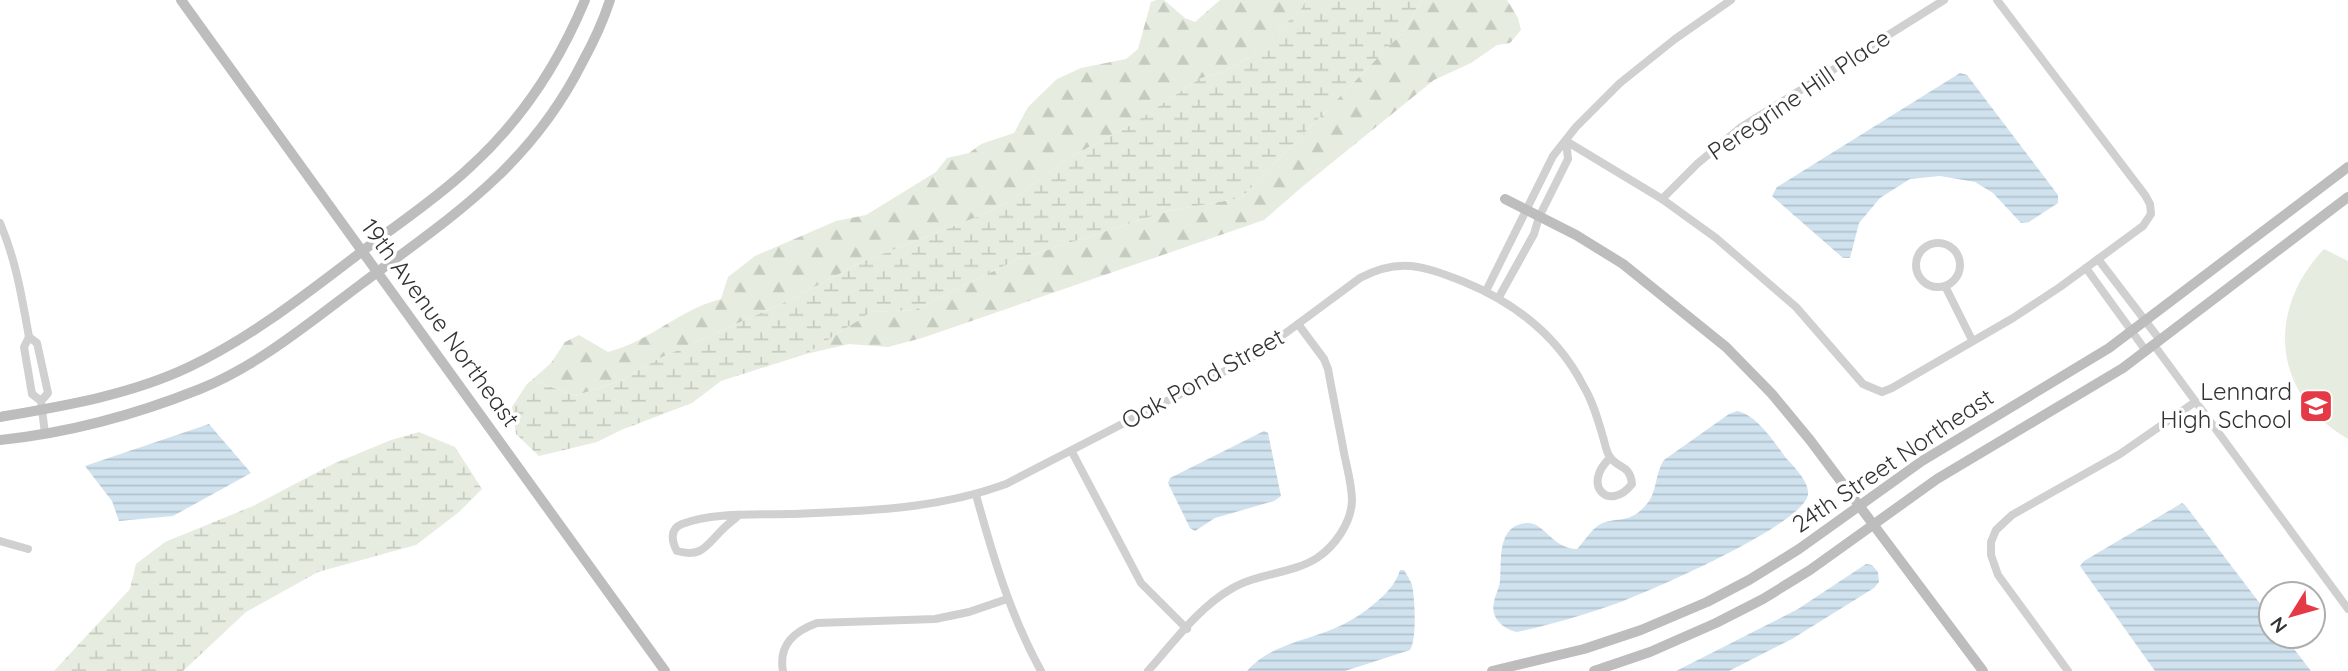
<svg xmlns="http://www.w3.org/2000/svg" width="2348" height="671" font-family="Quicksand,sans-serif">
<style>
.forest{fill:url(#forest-firs)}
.wetland{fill:url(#wetland-marsh)}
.pitch{fill:#e6ecdf}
.water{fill:url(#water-rules)}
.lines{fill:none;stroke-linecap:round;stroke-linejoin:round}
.street{stroke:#d0d0d0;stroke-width:8}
.secondary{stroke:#bdbdbd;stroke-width:10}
.labels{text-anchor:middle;stroke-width:7;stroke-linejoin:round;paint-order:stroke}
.street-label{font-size:24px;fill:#333;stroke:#fff}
.poi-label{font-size:24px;fill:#333;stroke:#fff;text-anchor:end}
</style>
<defs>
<pattern id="forest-firs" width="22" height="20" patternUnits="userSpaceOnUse" patternTransform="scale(1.75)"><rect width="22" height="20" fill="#e6ecdf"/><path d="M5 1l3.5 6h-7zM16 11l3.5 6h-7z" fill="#c6cbc0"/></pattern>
<pattern id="wetland-marsh" width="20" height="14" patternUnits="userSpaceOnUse" patternTransform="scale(1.75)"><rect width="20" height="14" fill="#e6ecdf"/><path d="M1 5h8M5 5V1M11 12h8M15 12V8" fill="none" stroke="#c6cbc0"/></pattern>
<pattern id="water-rules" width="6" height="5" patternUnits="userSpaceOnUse" patternTransform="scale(1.75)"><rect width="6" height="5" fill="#cfe2ee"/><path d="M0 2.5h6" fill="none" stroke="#b2c2cd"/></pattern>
</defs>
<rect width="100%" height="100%" fill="#fff"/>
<g class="forest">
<path d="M 1156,0 L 1164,0 L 1185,18 L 1195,22 L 1220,0 L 1306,0 L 1302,8 L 1252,56 L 1225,71 L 1199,79 L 1131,125 L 1072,156 L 1010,201 L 982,215 L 862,262 L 790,300 L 658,359 L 620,381 L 575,396 L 532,380 L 551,363 L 565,342 L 579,335 L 608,352 C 649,342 680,309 721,299 L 728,277 L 755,256 L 836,221 L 866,215 L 936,172 L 947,158 L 969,153 L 981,144 L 1014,133 L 1028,107 L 1057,79 L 1081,68 L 1126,59 L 1138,49 L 1151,2 Z"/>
<path d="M 1422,0 L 1507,0 L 1518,18 L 1521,30 L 1510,43 L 1497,45 L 1471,63 L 1434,80 L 1302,187 L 1264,220 L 922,338 L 888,347 L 849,344 L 806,354 L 871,312 L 914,310 L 1016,260 L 1168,211 L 1241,198 L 1393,42 L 1404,31 Z"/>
</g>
<g class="wetland">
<path d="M 1306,0 L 1422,0 L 1404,31 L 1393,42 L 1241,198 L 1168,211 L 1016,260 L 914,310 L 871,312 L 806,354 L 721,381 L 692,403 L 621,430 L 597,442 L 539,456 L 516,434 L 512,407 L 527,384 L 532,380 L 575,396 L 620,381 L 658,359 L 790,300 L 862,262 L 982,215 L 1010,201 L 1072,156 L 1131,125 L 1199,79 L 1225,71 L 1252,56 L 1302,8 Z"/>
<path d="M 419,432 L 455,447 L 482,489 L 459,512 L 416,545 L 318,572 L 246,612 L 183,671 L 54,671 L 130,589 L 136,564 L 165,542 L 253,506 L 333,464 L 391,440 Z"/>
</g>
<path class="pitch" d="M 2324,249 L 2348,261 L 2348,439 C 2273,395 2265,311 2324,249 Z"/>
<g class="water">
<path d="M 1960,73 L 1967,75 L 2058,195 L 2058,203 L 2029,222 L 2021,223 L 1993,193 L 1975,182 L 1940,176 L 1910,179 L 1880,198 L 1859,223 L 1850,258 L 1843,258 L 1772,196 L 1777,187 Z"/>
<path d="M 1737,411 C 1757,415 1774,442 1786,458 C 1794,467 1809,481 1808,494 C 1806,524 1646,593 1615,604 C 1584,615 1550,625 1517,632 C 1503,629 1490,618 1494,602 C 1495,595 1499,589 1500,581 C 1502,561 1496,526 1526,523 C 1544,521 1551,548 1577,549 C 1583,543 1592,529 1599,525 C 1614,516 1629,525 1645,506 C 1658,493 1654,475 1664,460 L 1729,414 Z"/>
<path d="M 209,424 L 251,473 L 173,516 L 119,521 L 112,501 L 85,466 Z"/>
<path d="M 1264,431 L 1268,433 L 1281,496 L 1274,501 L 1215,518 L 1195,531 L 1190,528 L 1168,483 L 1170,478 Z"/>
<path d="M 2182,503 L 2185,505 L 2271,618 L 2271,636 L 2284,636 L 2311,671 L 2155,671 L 2080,566 L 2084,561 Z"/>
<path d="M 1866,564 L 1872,565 L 1878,572 L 1879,582 L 1874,588 L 1792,639 L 1729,671 L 1676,671 L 1798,609 Z"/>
<path d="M 1400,570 L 1404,570 C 1407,575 1410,580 1412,585 C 1415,599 1417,639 1410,650 L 1345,671 L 1247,671 C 1270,645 1302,642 1333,629 C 1348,623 1362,614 1374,604 C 1386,594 1396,584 1400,570 Z"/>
</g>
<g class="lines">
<g class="street">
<path d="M 1566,141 L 1662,199 L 1716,238 L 1796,307 L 1863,384 L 1882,392 L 1892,388 L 2013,318 L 2060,287 L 2143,226 L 2151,214 L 2150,204 L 2145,195 L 1997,0"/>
<path d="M 1662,199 L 1697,164 L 1740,128 L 1944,0"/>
<path d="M 0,223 C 16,260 22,298 29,337"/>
<circle cx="1938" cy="265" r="22"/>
<path d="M 2098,259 L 2160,340"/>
<path d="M 2086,268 L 2146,351"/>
<path d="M 1945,286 L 1972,340"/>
<path d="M 1486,291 L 1553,156 L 1576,127 L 1620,83 L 1675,39 L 1731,0"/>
<path d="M 1499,297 L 1534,234 L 1539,217 L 1568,159 L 1566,141"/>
<path d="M 2154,345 L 2348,609"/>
<path d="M 41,401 L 48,393 L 37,343 L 29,337 L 24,347 L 32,394 L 41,401 L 45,434"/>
<path d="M 1072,452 L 1141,583 L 1187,629"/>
<path d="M 976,495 C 993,556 1010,615 1041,671"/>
<path d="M 739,515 C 733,521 726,525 721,531 C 706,546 701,558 677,551 C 672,542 669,529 682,524 C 712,512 757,515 789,514 C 863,511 935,510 1006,484 L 1256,355 L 1360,278 C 1399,257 1423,266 1462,281 C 1514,302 1558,336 1584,387 C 1593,402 1598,420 1603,437 C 1605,443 1606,452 1610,457 C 1618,469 1630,464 1632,484 C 1609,513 1581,485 1610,458"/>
<path d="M 0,541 L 28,549"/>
<path d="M 783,671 C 778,644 795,631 817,623 L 935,619 L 969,612 L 1007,599"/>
<path d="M 1148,671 C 1173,643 1198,608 1231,589 C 1257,573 1292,574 1317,558 C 1335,546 1351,523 1352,501 C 1352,485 1347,468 1344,453 C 1339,425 1333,397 1328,369 L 1324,359 L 1298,324"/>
<path d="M 2068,671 L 1998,575 L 1991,555 L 1991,542 L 1996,530 L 2012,515 L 2120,454 L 2195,402"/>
</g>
<g class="secondary">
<path d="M 181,0 L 665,671"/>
<path d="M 1505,199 L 1576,235 L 1623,264 L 1726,347 L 1772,394 L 1810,440 L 1983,671"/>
<path d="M 0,417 C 63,406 130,395 189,367 C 250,338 302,297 356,256 C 393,227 434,201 469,168 C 521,121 558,65 585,0"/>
<path d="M 0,440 C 69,433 135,415 200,389 C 259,365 309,323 360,285 C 451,217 529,168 582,63 C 593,43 603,22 610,0"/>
<path d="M 1492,671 L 1584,649 L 1641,630 L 1707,602 L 1749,580 L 1799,549 L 1922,461 L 2109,348 L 2348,167"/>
<path d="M 1594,671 L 1650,652 L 1716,623 L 1763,599 L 1810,570 L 1937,479 L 2123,368 L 2348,197"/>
</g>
</g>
<defs>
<g id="school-square" transform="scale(1.75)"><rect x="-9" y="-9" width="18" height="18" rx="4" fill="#e63946" stroke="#fff"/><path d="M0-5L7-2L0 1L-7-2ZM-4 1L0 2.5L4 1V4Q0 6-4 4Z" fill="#fff"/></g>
</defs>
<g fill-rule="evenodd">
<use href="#school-square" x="2316" y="406"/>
</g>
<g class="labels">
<g class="street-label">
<text transform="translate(1799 95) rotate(-34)" y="8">Peregrine Hill Place</text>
<text transform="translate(440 323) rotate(54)" y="8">19th Avenue Northeast</text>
<text transform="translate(1203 379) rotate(-29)" y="8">Oak Pond Street</text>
<text transform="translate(1893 461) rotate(-34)" y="8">24th Street Northeast</text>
</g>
<g class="poi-label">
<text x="2292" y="400">Lennard<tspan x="2292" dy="28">High School</tspan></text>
</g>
</g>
<g transform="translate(2292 615) rotate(233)"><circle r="33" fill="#ffffff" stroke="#adadad" stroke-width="2"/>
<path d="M0-5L12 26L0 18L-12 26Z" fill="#e63946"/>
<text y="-10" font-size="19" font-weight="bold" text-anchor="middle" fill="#333333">N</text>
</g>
</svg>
